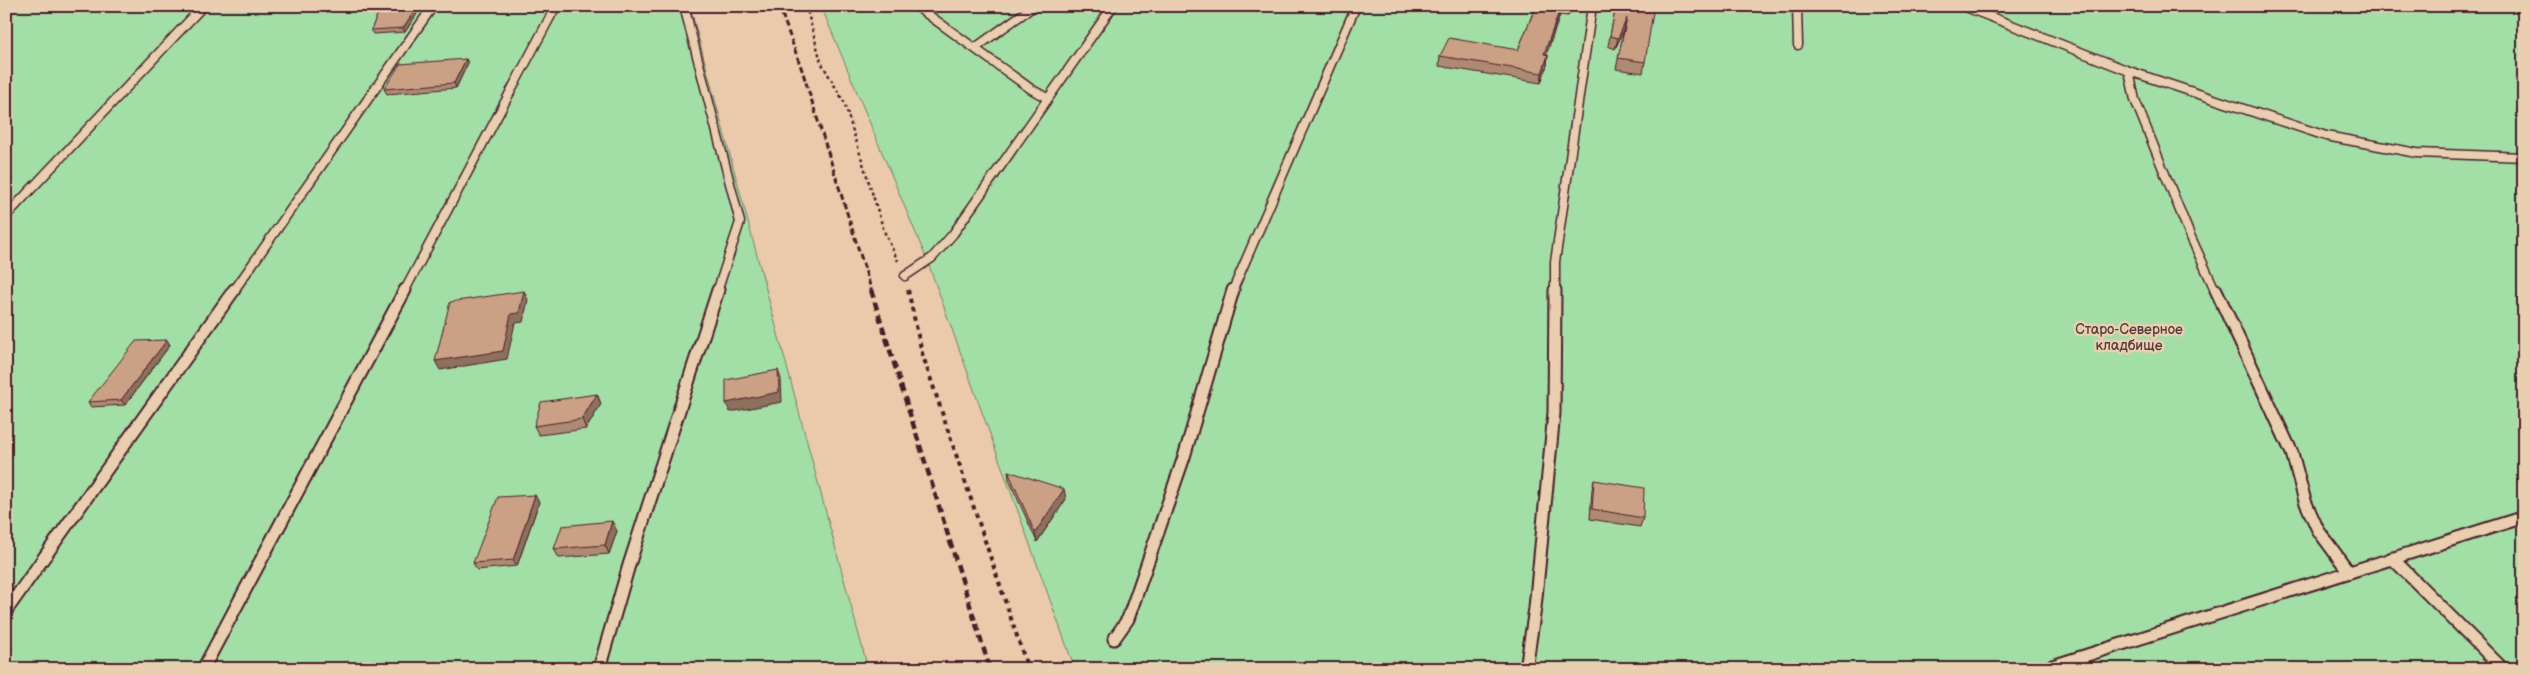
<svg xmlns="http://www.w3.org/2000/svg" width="2530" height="675" font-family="'Balsamiq Sans',sans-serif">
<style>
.green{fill:#a1dfa6;stroke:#767f68}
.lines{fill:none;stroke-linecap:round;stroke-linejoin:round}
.service-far1-casing{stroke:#4a1f2b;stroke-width:11}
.service-casing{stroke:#4a1f2b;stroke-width:15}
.path-far1{stroke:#4a1f2b;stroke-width:2.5;stroke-dasharray:3 3;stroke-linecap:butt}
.path{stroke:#4a1f2b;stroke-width:4;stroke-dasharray:4.5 4.5;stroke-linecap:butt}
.service-far1{stroke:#e9ceb0;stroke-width:8}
.service{stroke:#e9ceb0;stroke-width:11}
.rail-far1{stroke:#4a1f2b;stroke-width:3;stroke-dasharray:6 3;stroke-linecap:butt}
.rail{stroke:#4a1f2b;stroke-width:4.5;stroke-dasharray:8 4.5;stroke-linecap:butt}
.wall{fill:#af8a72;stroke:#4a1f2b}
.shaded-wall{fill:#8e715d;stroke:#4a1f2b}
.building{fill:#cba185;stroke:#4a1f2b}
.labels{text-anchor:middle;stroke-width:5;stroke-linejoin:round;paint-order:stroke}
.park-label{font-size:14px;fill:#573c3d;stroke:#e9ceb0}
</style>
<rect width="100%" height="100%" fill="#eacaaa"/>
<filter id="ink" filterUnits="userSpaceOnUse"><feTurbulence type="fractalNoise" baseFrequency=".02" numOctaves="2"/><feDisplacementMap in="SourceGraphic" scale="10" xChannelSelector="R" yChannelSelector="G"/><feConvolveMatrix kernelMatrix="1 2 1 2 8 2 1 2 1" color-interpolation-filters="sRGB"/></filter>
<g filter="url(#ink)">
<g class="green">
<path d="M 6,6 L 690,6 L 868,669 L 6,669 Z"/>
<path d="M 821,6 L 2524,6 L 2524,669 L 1075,669 L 927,260 Z"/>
</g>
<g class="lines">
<g class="service-far1-casing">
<g id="service-far1">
<path d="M 684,6 L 740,222 L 717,292"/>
<path d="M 916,6 L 1031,89 L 1047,98"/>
<path d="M 1797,6 L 1798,45"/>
<path d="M 1963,6 L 2129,71 L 2326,136 L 2417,153 L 2524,157"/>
<path d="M 975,48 L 1034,6"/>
<path d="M 2129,71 L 2135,100 L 2189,233 L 2216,292"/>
<path d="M 6,216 L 203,6"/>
<path d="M 905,276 L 932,258 L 953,234 L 1113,6"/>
<path d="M 233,292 L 433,6"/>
<path d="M 404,292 L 556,6"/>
<path d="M 1232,292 L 1356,6"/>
<path d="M 1555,292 L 1555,262 L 1592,6"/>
</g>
</g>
<g class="service-casing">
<g id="service">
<path d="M 2216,290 L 2292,453 L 2305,501 L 2318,530 L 2349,572"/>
<path d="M 2392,558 L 2503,669"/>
<path d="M 6,611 L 234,290"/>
<path d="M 1114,639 L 1128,619 L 1184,457 L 1233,290"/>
<path d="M 203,669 L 405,290"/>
<path d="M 599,669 L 629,565 L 718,290"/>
<path d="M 1526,669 L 1535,608 L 1554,413 L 1555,290"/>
<path d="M 2043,669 L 2524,517"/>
</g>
</g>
<path class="path-far1" d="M 806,6 L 821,62 L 844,102 L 884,231 L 898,261"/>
<path class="path" d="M 908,290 L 922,353 L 1028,669"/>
<use href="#service-far1" class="service-far1"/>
<use href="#service" class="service"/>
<path class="rail-far1" d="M 779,6 L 802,70 L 872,292"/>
<path class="rail" d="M 871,290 L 990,669"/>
</g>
<g class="wall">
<path d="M 381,6 L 422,6 L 405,32 L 373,34 L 371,30 Z"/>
<path d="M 1508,6 L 1572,6 L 1568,16 L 1560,15 L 1546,55 L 1548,55 L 1547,65 L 1541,83 L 1439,66 L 1440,56 L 1518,50 L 1534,10 Z"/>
<path d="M 1616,6 L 1645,62 L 1643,73 L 1616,69 L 1624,30 L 1615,49 L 1608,46 Z"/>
<path d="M 466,59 L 468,63 L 456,88 L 387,94 L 384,89 Z"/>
<path d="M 167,340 L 170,345 L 125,405 L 91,407 L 88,402 Z"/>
<path d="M 597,394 L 601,404 L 586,429 L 539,435 L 534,426 Z"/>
<path d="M 1008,471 L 1066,499 L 1037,542 L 1009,480 Z"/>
<path d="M 1594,480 L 1643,518 L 1640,527 L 1590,519 L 1592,489 Z"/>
<path d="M 539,502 L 517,566 L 477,570 L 473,563 Z"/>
<path d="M 617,531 L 609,554 L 559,558 L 554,549 Z"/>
</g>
<g class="shaded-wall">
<path d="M 418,6 L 422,6 L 405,32 L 403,28 Z"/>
<path d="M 1562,6 L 1560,15 L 1543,64 L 1544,54 Z"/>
<path d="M 1570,6 L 1572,6 L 1568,16 Z"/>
<path d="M 1627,18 L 1625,28 L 1615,49 L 1618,38 Z"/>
<path d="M 1548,55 L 1547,65 L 1541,83 L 1542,73 Z"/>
<path d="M 466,59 L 468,63 L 456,88 L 454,83 Z"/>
<path d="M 524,291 L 528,300 L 523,322 L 515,323 L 507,359 L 440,370 L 435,361 L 511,314 Z"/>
<path d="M 167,340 L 170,345 L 125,405 L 121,400 Z"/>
<path d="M 778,370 L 781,379 L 782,402 L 730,412 L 726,403 Z"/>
<path d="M 597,394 L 601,404 L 586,429 L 582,419 Z"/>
<path d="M 1064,489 L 1066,499 L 1037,542 L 1035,533 Z"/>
<path d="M 535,495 L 539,502 L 517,566 L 513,560 Z"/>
<path d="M 612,521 L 617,531 L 609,554 L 605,545 Z"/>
</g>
<g class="building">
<path d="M 381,6 L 418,6 L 403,28 L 371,30 Z"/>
<path d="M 1536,6 L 1561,6 L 1544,54 L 1548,55 L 1542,73 L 1440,56 L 1449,38 L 1518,50 Z"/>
<path d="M 1616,6 L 1654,6 L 1645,62 L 1618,58 L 1627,18 L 1618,38 L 1610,36 Z"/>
<path d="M 466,59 L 454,83 L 384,89 L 400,64 Z"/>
<path d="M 524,291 L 519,313 L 511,314 L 503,351 L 435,361 L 450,302 Z"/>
<path d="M 167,340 L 121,400 L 88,402 L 136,341 Z"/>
<path d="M 778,370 L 779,392 L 726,403 L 726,380 Z"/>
<path d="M 597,394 L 582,419 L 534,426 L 541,402 Z"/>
<path d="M 1008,471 L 1064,489 L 1035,533 Z"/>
<path d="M 1594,480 L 1644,488 L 1643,518 L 1592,509 Z"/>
<path d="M 535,495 L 513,560 L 473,563 L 498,497 Z"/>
<path d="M 612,521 L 605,545 L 554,549 L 562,526 Z"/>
</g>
</g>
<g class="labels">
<g class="park-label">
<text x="2129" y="334">Старо-Северное<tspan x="2129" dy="16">кладбище</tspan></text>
</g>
</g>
<rect width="2530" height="675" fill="none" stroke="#e9ceb0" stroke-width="25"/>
<rect x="12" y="12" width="2505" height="650" fill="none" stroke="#4a1f2b" stroke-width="2" filter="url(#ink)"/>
</svg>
